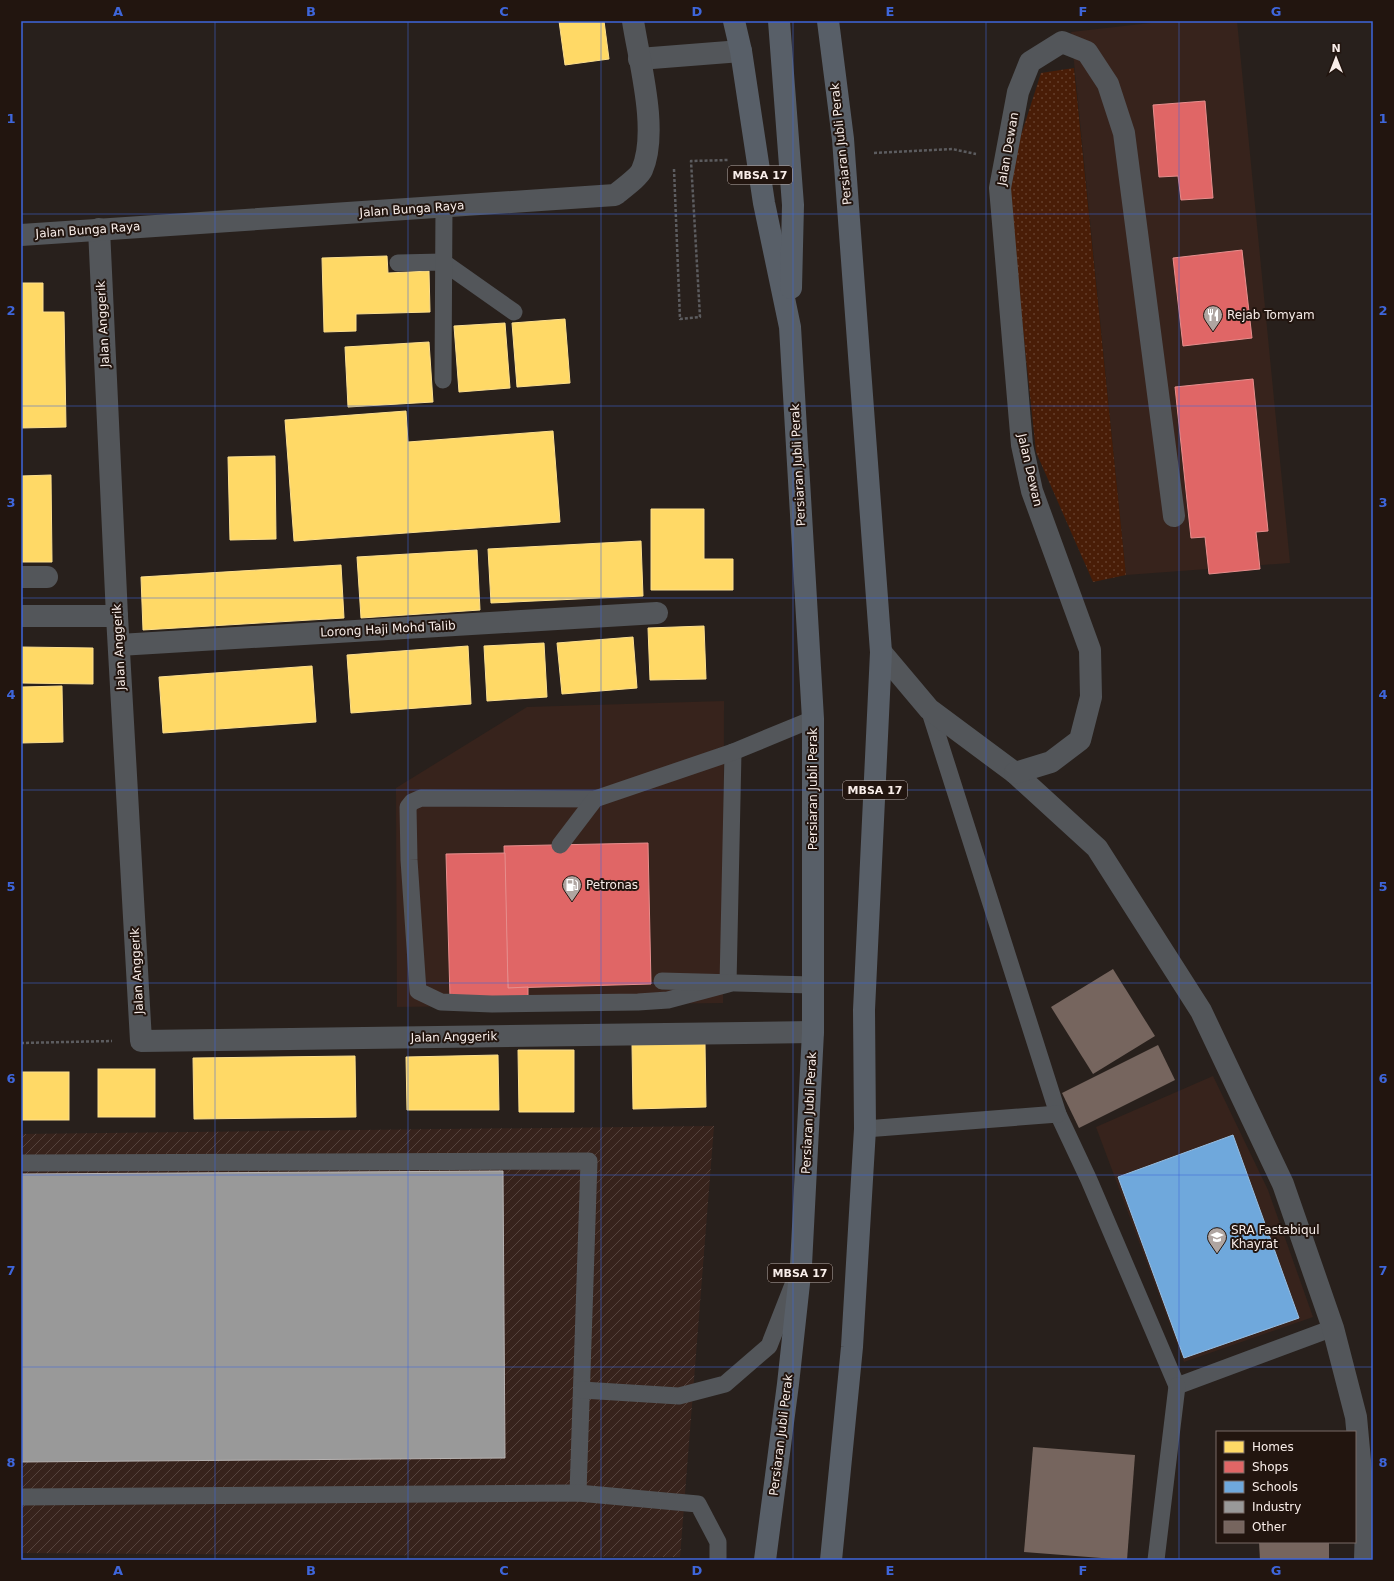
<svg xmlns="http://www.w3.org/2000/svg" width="1394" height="1581" font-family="'DejaVu Sans',sans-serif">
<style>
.built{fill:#37231c}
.industrial{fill:url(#industrial-furrows)}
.grass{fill:url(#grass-dots)}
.homes{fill:#ffd966;stroke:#fddf8d}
.shops{fill:#e06666;stroke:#e78e8d}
.schools{fill:#6fa8dc;stroke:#98bde0}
.industry{fill:#999;stroke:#b6b2b1}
.building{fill:#76655e}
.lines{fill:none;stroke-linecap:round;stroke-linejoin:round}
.path{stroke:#5c5c5f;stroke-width:2.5;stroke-dasharray:3 2;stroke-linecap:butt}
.service{stroke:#53565a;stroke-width:17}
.minor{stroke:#53565a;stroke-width:22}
.primary{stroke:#585f68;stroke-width:22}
.grid{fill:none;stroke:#3e66db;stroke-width:1;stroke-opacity:0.55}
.labels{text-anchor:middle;stroke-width:4;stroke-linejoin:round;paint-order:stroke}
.shield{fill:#22150f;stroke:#b8aca8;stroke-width:1}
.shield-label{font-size:11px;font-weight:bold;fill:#f8ede9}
.street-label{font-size:12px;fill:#f8ede9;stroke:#22150f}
.poi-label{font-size:12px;fill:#f8ede9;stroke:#22150f;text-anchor:start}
.neatline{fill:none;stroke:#3e66db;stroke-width:1.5}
.grid-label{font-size:13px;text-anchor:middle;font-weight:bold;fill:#3e66db}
</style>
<defs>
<pattern id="industrial-furrows" width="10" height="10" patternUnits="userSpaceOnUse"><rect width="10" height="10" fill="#37231c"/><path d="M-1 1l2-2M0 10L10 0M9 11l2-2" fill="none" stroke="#55433d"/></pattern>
<pattern id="grass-dots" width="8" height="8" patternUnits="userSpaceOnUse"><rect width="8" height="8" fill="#491d07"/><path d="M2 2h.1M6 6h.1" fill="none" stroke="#643e2b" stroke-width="1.8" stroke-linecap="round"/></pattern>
</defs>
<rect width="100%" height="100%" fill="#28201c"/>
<g class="built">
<path d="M 1168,21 L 1237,21 L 1290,563 L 1126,575 L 1071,32 Z"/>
<path d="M 724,701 L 723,1003 L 397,1007 L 396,788 L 527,707 Z"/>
<path d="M 1213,1076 L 1268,1190 L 1313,1317 L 1184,1362 L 1096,1127 Z"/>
</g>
<path class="industrial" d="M 714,1126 L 680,1557 L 21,1553 L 21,1134 Z"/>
<path class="grass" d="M 1074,68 L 1126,575 L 1093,582 L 1036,452 L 1007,179 L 1041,73 Z"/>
<g class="homes">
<path d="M 559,21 L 604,21 L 609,59 L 565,65 Z"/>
<path d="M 387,256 L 388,273 L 429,271 L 430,312 L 356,314 L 356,331 L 324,332 L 322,258 Z"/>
<path d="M 21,283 L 43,283 L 43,312 L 64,312 L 66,427 L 21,428 Z"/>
<path d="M 565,319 L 570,383 L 517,387 L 512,323 Z"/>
<path d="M 505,323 L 510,388 L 459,392 L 454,326 Z"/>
<path d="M 429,342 L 433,402 L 348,407 L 345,347 Z"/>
<path d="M 406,411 L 408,442 L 553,431 L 560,522 L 294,541 L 285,420 Z"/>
<path d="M 275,456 L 276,539 L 230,540 L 228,457 Z"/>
<path d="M 51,475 L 52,562 L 21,562 L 21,476 Z"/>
<path d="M 651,509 L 704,509 L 704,559 L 733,559 L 733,590 L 651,590 Z"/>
<path d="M 641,541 L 643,596 L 491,603 L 488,549 Z"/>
<path d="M 477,550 L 480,610 L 361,618 L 357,557 Z"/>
<path d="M 341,565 L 344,618 L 143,630 L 141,577 Z"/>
<path d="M 704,626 L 706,679 L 650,680 L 648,628 Z"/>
<path d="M 633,637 L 637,688 L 562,694 L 557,643 Z"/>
<path d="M 544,643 L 547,697 L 487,701 L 484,646 Z"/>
<path d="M 468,646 L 471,704 L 351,713 L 347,655 Z"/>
<path d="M 21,647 L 93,648 L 93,684 L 21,683 Z"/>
<path d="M 312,666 L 316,722 L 163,733 L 159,677 Z"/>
<path d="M 62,686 L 63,742 L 21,743 L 21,687 Z"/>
<path d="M 705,1044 L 706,1107 L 633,1109 L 632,1045 Z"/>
<path d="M 518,1050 L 574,1050 L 574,1112 L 519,1112 Z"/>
<path d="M 498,1055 L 499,1110 L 407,1110 L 406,1057 Z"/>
<path d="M 355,1056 L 356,1117 L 194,1119 L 193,1058 Z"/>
<rect x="98" y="1069" width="57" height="48"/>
<rect x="22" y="1072" width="47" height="48"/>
</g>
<g class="shops">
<path d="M 1205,101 L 1213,198 L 1181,200 L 1178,176 L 1159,177 L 1153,105 Z"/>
<path d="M 1242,250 L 1252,338 L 1183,346 L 1173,258 Z"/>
<path d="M 1253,379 L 1268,531 L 1256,532 L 1260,569 L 1209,574 L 1205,537 L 1191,538 L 1175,387 Z"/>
<path d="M 648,843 L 651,984 L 508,988 L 504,846 Z"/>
<path d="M 505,853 L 508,988 L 528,987 L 528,996 L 450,998 L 446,854 Z"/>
</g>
<path class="schools" d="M 1233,1135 L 1299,1318 L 1184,1358 L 1118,1177 Z"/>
<path class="industry" d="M 503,1171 L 505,1458 L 21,1462 L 21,1174 Z"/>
<g class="building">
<path d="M 1113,969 L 1155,1036 L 1093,1074 L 1051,1007 Z"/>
<path d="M 1158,1045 L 1175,1080 L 1079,1128 L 1062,1093 Z"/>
<path d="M 1033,1447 L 1135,1455 L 1127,1560 L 1024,1552 Z"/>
<path d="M 1259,1542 L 1329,1542 L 1329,1560 L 1260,1560 Z"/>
</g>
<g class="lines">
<g class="path">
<path d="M 874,153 L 952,149 L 976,154"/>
<path d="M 674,169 L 680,319 L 700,317 L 691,161 L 729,160"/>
<path d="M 21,1043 L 112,1041"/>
</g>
<g class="service">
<path d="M 398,263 L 443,262 L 514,312"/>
<path d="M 443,380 L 444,206"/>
<path d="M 929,709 L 1058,1114 L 1089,1180 L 1177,1386 L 1333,1328"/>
<path d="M 595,799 L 421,798 L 412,802 L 408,807 L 409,860 L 418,991 L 441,1002 L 492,1004 L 638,1002 L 668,1000 L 728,984 L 733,752"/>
<path d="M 560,845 L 595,799 L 733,752 L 813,719"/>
<path d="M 662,981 L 813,985"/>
<path d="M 865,1129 L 1058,1114"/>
<path d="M 21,1163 L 589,1161 L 578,1493"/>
<path d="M 582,1390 L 679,1396 L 725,1384 L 769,1346 L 794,1282"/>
<path d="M 21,1497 L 578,1493 L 698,1504 L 718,1542 L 718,1560"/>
<path d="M 1156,1560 L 1177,1386"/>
</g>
<g class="minor">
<path d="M 639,59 L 741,51"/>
<path d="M 99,229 L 117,616 L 141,1041 L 813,1032"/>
<path d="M 21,235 L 615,195 C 622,189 639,177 642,170 C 659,131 639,61 633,21"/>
<path d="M 21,577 L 47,577"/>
<path d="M 21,616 L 117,616"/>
<path d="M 119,645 L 657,613"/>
<path d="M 881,652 L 929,709 L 1015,773 L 1097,848 L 1201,1011 L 1283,1184 L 1333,1328 L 1356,1417 L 1366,1526 L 1365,1560"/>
<path d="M 1015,773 L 1051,762 L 1080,740 L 1091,697 L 1090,650 L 1032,491 L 1022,445 L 1000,188 L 1018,92 L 1030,62 L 1062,42 L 1087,52 L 1108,84 L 1124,133 L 1174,516"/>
</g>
<g class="primary">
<path d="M 734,21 L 741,51 L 764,203 L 790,327 L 813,719 L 813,1032 L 801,1265 L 788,1384 L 765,1560"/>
<path d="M 779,21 L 793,205 L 791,288"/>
<path d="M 828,21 L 843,139 L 881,652 L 864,1010 L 865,1129 L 852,1347 L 831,1560"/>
</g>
</g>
<path class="grid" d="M 215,21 L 215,1560M 408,21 L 408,1560M 601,21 L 601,1560M 793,21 L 793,1560M 986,21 L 986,1560M 1179,21 L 1179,1560M 21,214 L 1373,214M 21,406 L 1373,406M 21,598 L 1373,598M 21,790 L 1373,790M 21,983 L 1373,983M 21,1175 L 1373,1175M 21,1367 L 1373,1367"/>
<defs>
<g id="restaurant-pin" transform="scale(1)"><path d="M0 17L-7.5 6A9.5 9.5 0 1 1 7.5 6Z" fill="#afa5a1" stroke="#22150f"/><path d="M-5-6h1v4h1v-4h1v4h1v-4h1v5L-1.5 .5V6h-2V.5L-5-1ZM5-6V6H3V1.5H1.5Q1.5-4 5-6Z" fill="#fff"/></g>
<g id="fuel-pin" transform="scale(1)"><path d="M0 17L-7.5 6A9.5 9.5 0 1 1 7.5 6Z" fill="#afa5a1" stroke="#22150f"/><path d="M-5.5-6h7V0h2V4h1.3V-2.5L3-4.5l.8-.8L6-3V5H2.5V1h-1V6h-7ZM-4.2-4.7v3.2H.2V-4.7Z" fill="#fff"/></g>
<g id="school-pin" transform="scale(1)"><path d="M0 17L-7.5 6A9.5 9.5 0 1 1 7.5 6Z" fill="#afa5a1" stroke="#22150f"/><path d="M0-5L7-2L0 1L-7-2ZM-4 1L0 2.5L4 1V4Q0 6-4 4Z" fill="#fff"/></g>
</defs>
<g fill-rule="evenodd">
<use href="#restaurant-pin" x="1213" y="315"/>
<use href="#fuel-pin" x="572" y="885"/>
<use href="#school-pin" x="1217" y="1237"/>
</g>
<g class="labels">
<g class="shield">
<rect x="728" y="166" width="64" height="18" rx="3"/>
<rect x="843" y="781" width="64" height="18" rx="3"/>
<rect x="768" y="1264" width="64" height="18" rx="3"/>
</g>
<g class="shield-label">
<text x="760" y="179">MBSA 17</text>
<text x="875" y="794">MBSA 17</text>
<text x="800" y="1277">MBSA 17</text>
</g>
<g class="street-label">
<text transform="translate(841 144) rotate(-96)" y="4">Persiaran Jubli Perak</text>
<text transform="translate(1008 149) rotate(-80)" y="4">Jalan Dewan</text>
<text transform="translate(412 209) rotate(-4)" y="4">Jalan Bunga Raya</text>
<text transform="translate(88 230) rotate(-4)" y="4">Jalan Bunga Raya</text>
<text transform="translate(103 324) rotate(-93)" y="4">Jalan Anggerik</text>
<text transform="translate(798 465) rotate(-93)" y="4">Persiaran Jubli Perak</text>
<text transform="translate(1030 470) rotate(77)" y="4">Jalan Dewan</text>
<text transform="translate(388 629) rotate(-3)" y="4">Lorong Haji Mohd Talib</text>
<text transform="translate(119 647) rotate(-93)" y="4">Jalan Anggerik</text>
<text transform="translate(813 789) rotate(-90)" y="4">Persiaran Jubli Perak</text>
<text transform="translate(137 971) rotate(-93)" y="4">Jalan Anggerik</text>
<text transform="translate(454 1037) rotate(-1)" y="4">Jalan Anggerik</text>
<text transform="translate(809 1113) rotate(-87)" y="4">Persiaran Jubli Perak</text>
<text transform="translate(781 1435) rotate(-83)" y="4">Persiaran Jubli Perak</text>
</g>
<g class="poi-label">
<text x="1227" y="319">Rejab Tomyam</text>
<text x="586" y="889">Petronas</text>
<text x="1231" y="1234">SRA Fastabiqul<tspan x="1231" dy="14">Khayrat</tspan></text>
</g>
</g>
<rect width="1394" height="1581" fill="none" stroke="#22150f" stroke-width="44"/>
<rect x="1216" y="1431" width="140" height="112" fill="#22150f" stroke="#786b66"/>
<rect x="1224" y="1441" width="20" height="12" fill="#ffd966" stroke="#786b66"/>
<text x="1252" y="1451" font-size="12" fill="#f8ede9">Homes</text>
<rect x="1224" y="1461" width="20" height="12" fill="#e06666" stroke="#786b66"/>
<text x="1252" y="1471" font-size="12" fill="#f8ede9">Shops</text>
<rect x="1224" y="1481" width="20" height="12" fill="#6fa8dc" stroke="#786b66"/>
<text x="1252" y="1491" font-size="12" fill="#f8ede9">Schools</text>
<rect x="1224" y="1501" width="20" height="12" fill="#999999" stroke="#786b66"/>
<text x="1252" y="1511" font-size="12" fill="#f8ede9">Industry</text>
<rect x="1224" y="1521" width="20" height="12" fill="#76655e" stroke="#786b66"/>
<text x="1252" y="1531" font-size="12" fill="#f8ede9">Other</text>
<g transform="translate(1336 58)" stroke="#22150f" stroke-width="3" paint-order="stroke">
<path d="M0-3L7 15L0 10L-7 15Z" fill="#f8ede9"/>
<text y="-6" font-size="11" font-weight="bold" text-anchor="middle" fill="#f8ede9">N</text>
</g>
<rect x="22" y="22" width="1350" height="1537" class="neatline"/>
<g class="grid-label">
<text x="118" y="16">A</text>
<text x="311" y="16">B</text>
<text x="504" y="16">C</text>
<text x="697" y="16">D</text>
<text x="890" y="16">E</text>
<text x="1083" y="16">F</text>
<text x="1276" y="16">G</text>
<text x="11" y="123">1</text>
<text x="1383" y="123">1</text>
<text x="11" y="315">2</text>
<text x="1383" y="315">2</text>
<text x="11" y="507">3</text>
<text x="1383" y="507">3</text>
<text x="11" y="699">4</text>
<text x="1383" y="699">4</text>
<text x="11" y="891">5</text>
<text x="1383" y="891">5</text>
<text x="11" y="1083">6</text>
<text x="1383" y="1083">6</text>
<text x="11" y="1275">7</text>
<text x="1383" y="1275">7</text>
<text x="11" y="1467">8</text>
<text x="1383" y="1467">8</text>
<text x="118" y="1575">A</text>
<text x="311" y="1575">B</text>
<text x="504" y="1575">C</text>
<text x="697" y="1575">D</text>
<text x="890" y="1575">E</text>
<text x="1083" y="1575">F</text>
<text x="1276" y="1575">G</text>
</g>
</svg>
